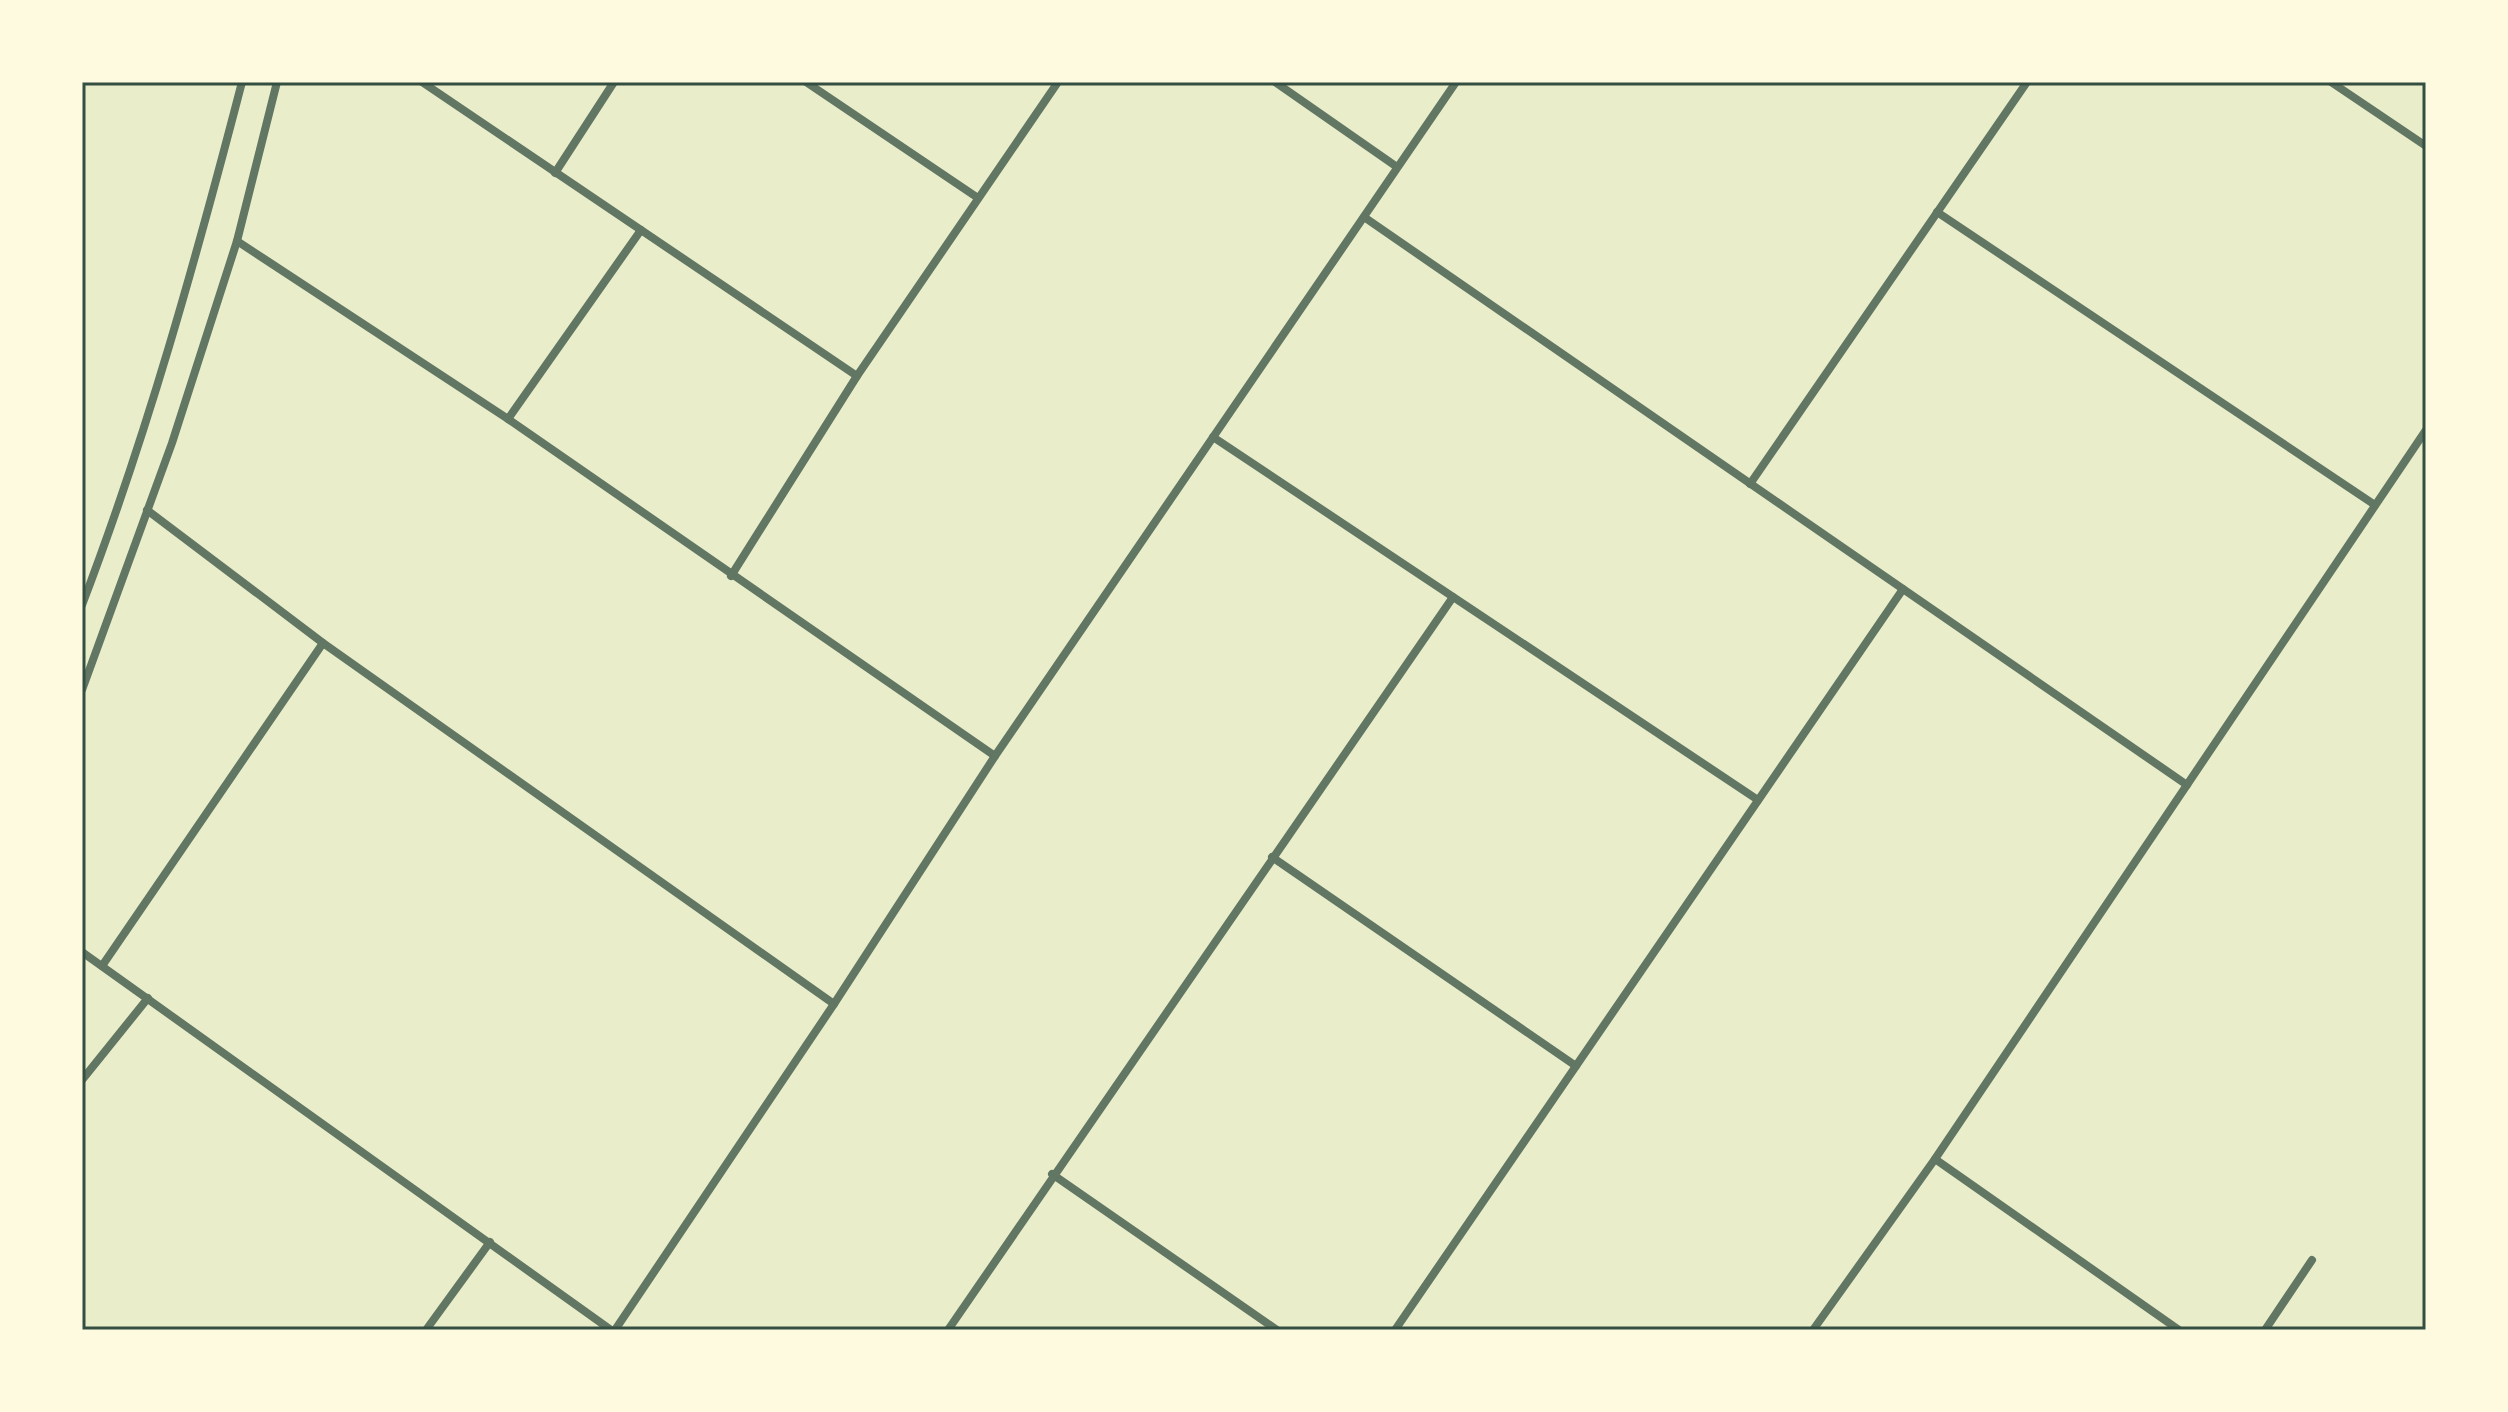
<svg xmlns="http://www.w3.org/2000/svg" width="2508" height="1412" font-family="Spectral,serif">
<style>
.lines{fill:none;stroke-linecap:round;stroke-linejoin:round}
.minor{stroke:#617663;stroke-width:8}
.neatline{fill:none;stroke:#344e41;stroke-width:3}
</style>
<rect width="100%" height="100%" fill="#e9edc9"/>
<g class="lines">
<g class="minor">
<path d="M 422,82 L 857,376"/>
<path d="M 806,82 L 978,198"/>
<path d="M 1275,82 L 1397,167"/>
<path d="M 2331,82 L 2426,146"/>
<path d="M 555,173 L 614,82"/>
<path d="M 1937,212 L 2375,505"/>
<path d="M 1364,217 L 2187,785"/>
<path d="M 237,241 L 508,419 L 995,756"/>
<path d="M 508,419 L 641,230"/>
<path d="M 1213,437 L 1758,800"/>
<path d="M 1750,484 L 2027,82"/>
<path d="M 147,510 L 323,643 L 834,1004"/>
<path d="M 731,576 L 857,376 L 1058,82"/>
<path d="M 82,605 C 147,435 196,259 242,82"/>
<path d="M 82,690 L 172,443 L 237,241 L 277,82"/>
<path d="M 1272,857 L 1576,1066"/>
<path d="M 82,952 L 611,1330"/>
<path d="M 102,966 L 323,643"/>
<path d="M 82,1080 L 148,998"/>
<path d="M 1935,1159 L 2179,1330"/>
<path d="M 1052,1174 L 1277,1330"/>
<path d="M 426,1330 L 490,1242"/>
<path d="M 615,1330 L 834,1004 L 995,756 L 1456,82"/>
<path d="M 948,1330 L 1453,597"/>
<path d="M 1395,1330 L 1903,589"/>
<path d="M 1813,1330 L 1935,1159 L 2426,430"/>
<path d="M 2265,1330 L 2312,1260"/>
</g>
</g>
<rect width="2508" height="1412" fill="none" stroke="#fefae0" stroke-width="168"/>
<rect x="84" y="84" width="2340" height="1244" class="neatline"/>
</svg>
